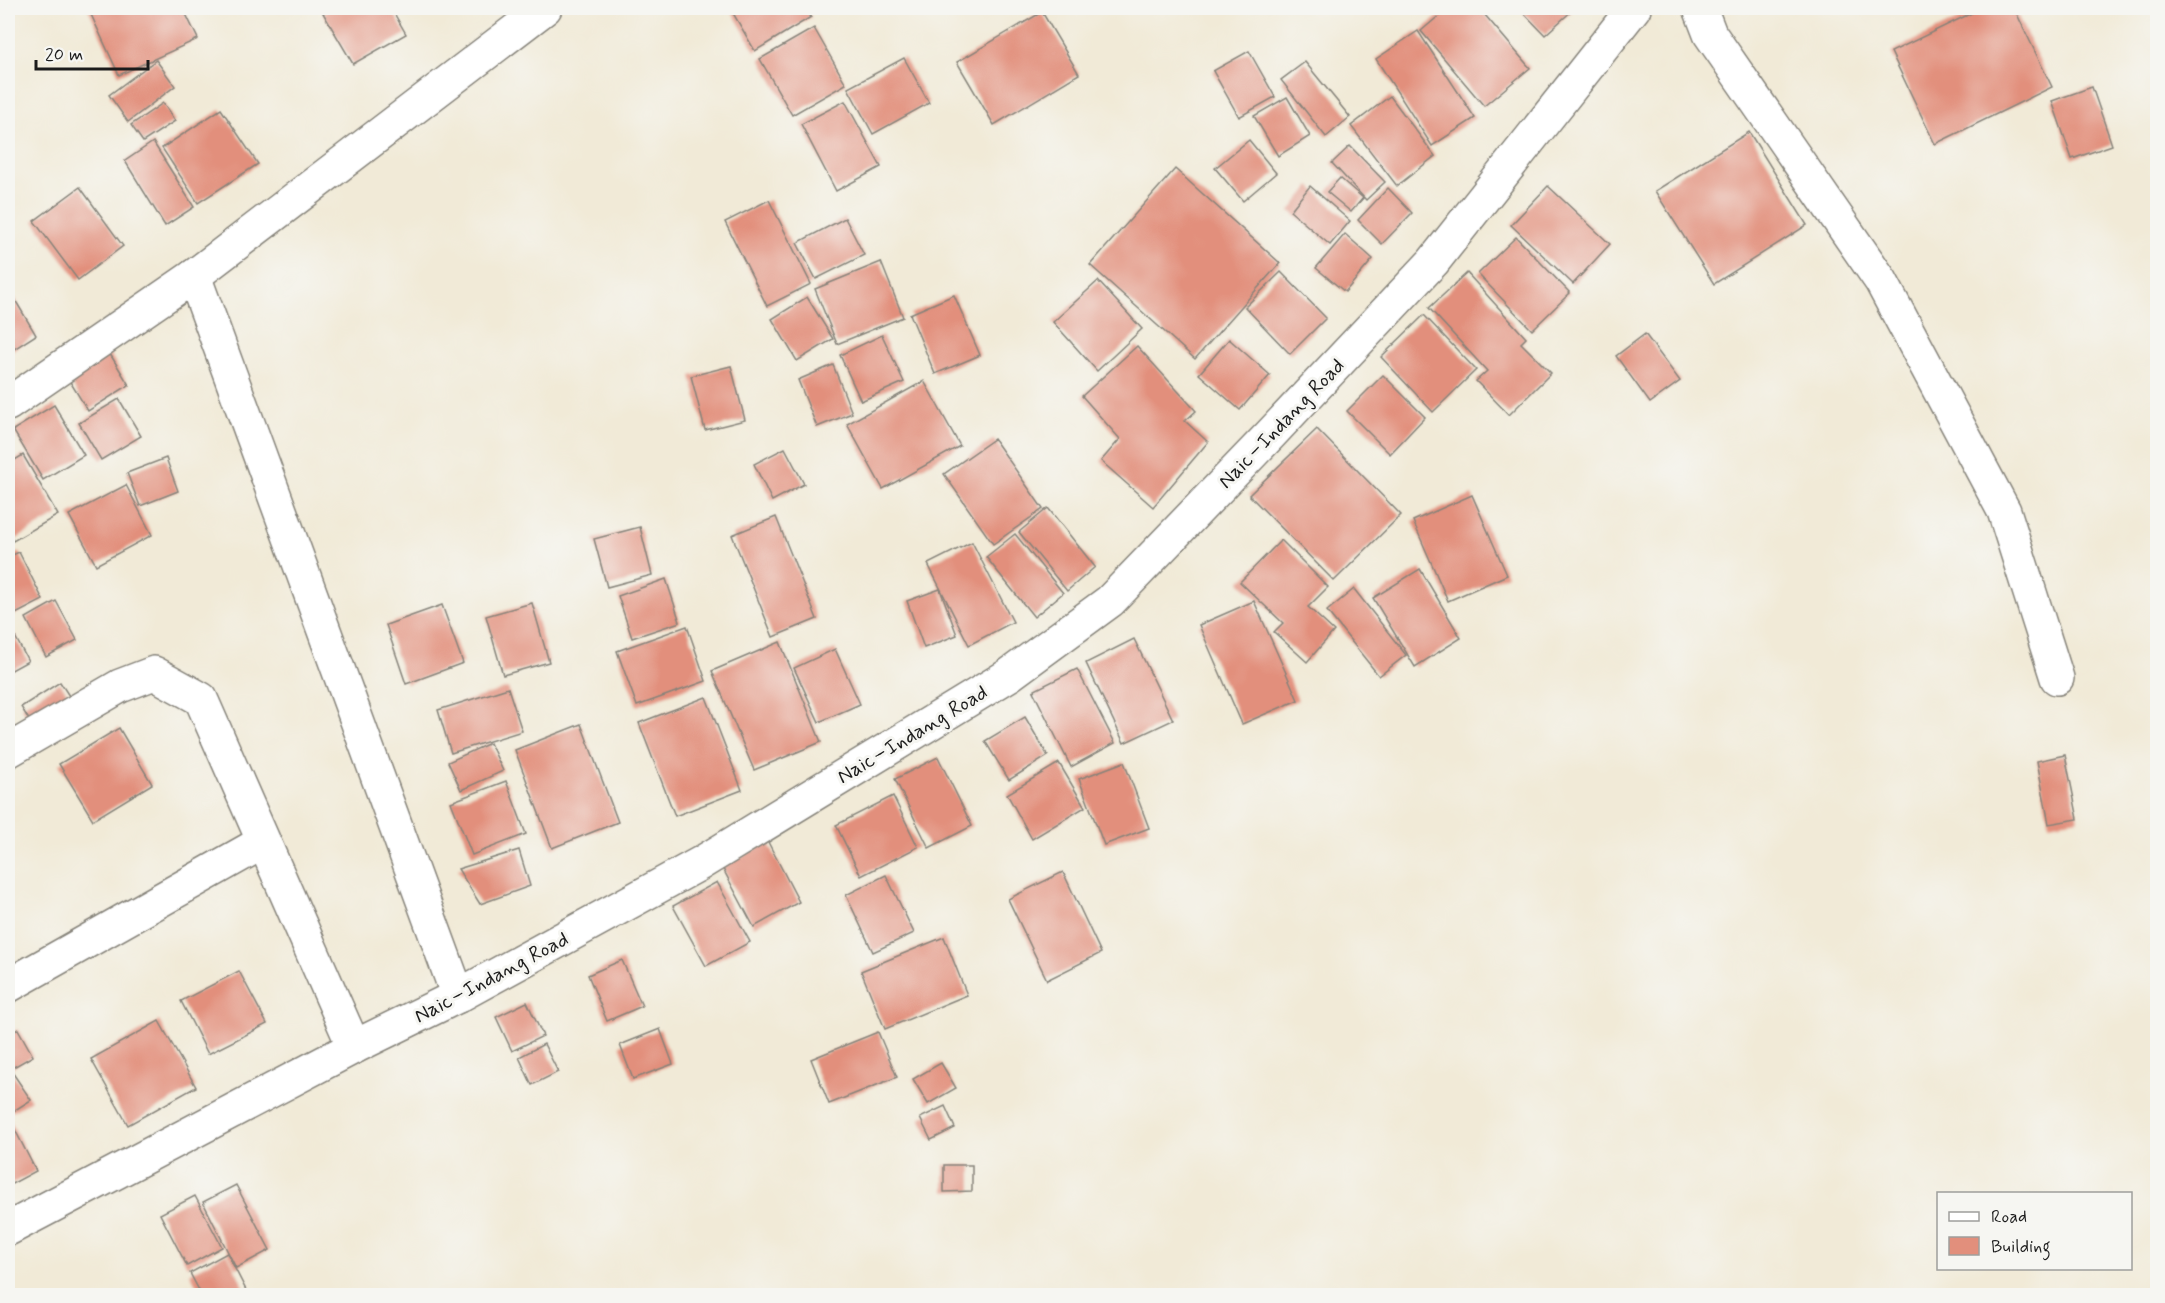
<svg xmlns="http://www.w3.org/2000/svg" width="2165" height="1303" font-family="Mynerve,sans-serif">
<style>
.building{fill:#e28f7c}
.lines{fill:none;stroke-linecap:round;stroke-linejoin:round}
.minor-casing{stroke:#86837a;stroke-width:36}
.tertiary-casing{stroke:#86837a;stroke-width:36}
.secondary-casing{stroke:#86837a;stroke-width:36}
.minor{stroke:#fff;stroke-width:33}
.tertiary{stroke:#fff;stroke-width:33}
.secondary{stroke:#fff;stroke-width:33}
.labels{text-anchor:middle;stroke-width:6;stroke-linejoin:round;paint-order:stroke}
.street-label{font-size:21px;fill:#1c1c1c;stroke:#f6f6f2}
</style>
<rect width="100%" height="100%" fill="#f6f6f2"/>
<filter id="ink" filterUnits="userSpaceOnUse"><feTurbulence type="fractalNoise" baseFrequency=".0167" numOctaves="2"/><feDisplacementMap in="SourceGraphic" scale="12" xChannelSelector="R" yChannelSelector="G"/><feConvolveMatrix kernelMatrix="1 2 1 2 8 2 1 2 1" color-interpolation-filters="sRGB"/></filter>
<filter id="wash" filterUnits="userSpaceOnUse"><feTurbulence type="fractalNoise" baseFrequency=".008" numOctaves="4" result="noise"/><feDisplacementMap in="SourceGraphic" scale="24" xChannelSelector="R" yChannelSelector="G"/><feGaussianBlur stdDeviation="1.35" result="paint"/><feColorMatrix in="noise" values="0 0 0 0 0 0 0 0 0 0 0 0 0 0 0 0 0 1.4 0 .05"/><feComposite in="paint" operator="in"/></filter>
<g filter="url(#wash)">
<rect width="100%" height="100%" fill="#f1ead7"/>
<g id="blocks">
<g class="building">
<path d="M 88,8 L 183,8 L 198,39 L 119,75 Z"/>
<path d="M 332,8 L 391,8 L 406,34 L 353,64 L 323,13 Z"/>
<path d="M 730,8 L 805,8 L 811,17 L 755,51 Z"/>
<path d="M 1448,8 L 1479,8 L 1530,68 L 1484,106 L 1421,31 Z"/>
<path d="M 1519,8 L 1575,8 L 1545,35 Z"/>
<path d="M 1982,8 L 2014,8 L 2052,87 L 1935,144 L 1891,52 Z"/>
<path d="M 1042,12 L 1079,74 L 994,125 L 957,62 Z"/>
<path d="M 814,28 L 846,84 L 792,115 L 760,59 Z"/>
<path d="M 1418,31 L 1475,118 L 1432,146 L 1376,59 Z"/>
<path d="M 1249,51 L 1275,97 L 1239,117 L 1213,71 Z"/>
<path d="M 904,58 L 929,103 L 873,134 L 848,88 Z"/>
<path d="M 156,60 L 175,86 L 128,122 L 109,95 Z"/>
<path d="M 1305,62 L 1350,117 L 1326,137 L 1281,80 Z"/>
<path d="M 2092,87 L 2112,145 L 2072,159 L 2052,101 Z"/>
<path d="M 1390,96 L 1435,156 L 1397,186 L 1351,126 Z"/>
<path d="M 1287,97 L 1310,136 L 1278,156 L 1254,116 Z"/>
<path d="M 845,101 L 881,167 L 836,191 L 801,124 Z"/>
<path d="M 163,103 L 175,121 L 143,142 L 131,125 Z"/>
<path d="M 221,109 L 258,164 L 198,203 L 162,148 Z"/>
<path d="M 1749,132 L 1807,225 L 1714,284 L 1655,191 Z"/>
<path d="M 1249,140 L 1276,173 L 1243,201 L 1215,168 Z"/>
<path d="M 153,142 L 194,207 L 165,226 L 125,161 Z"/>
<path d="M 1350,146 L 1385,182 L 1366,200 L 1332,163 Z"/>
<path d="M 1175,169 L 1280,263 L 1195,359 L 1090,265 Z"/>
<path d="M 1340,178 L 1363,198 L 1351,212 L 1327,192 Z"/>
<path d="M 1310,186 L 1350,221 L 1330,245 L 1290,211 Z"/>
<path d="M 1548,186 L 1610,244 L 1573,284 L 1511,225 Z"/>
<path d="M 80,187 L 123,246 L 78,280 L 34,221 Z"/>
<path d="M 1388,188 L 1412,213 L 1382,244 L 1358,220 Z"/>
<path d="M 769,200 L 811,284 L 767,306 L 725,222 Z"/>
<path d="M 845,218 L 864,255 L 816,279 L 797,243 Z"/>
<path d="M 1345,234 L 1373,259 L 1345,292 L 1316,268 Z"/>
<path d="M 1516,237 L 1570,293 L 1532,330 L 1478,274 Z"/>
<path d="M 881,262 L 903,317 L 837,344 L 815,289 Z"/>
<path d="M 1281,272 L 1326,318 L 1290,354 L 1245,307 Z"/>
<path d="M 1467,273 L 1526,338 L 1521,343 L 1551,373 L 1509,415 L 1476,381 L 1487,371 L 1429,308 Z"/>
<path d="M 1098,281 L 1142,329 L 1097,371 L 1053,322 Z"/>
<path d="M 8,288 L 36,335 L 8,353 Z"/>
<path d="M 954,295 L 980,355 L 935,374 L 910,314 Z"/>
<path d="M 807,297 L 833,339 L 797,361 L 772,319 Z"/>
<path d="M 1424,315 L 1476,370 L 1433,412 L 1381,357 Z"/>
<path d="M 1645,334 L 1680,381 L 1650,403 L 1616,356 Z"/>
<path d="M 882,335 L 904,382 L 861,401 L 840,355 Z"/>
<path d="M 1229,339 L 1270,375 L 1240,410 L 1199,374 Z"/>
<path d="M 1137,346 L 1196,411 L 1185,421 L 1208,442 L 1153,507 L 1101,461 L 1120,439 L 1082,396 Z"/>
<path d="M 110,354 L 129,385 L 88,411 L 69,380 Z"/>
<path d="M 833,365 L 852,413 L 817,427 L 798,380 Z"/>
<path d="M 731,366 L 745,420 L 705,430 L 691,376 Z"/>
<path d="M 1383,375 L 1425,417 L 1390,454 L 1347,411 Z"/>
<path d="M 924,381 L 960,446 L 883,489 L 847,424 Z"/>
<path d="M 119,399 L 141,436 L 101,460 L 79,423 Z"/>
<path d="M 54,405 L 84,455 L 43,480 L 13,430 Z"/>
<path d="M 1317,429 L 1401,515 L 1334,581 L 1249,495 Z"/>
<path d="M 994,439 L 1043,509 L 993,544 L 944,474 Z"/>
<path d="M 785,448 L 804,484 L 772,501 L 754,464 Z"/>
<path d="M 23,455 L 58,515 L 13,541 L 8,532 L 8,464 Z"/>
<path d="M 166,458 L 178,491 L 140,506 L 127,473 Z"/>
<path d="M 126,485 L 152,535 L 96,565 L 69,515 Z"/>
<path d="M 1472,495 L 1507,575 L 1448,601 L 1413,521 Z"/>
<path d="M 1048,508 L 1095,567 L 1067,591 L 1019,532 Z"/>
<path d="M 776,517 L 817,619 L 773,637 L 732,535 Z"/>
<path d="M 640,527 L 652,575 L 607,587 L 594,539 Z"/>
<path d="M 1015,534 L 1063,593 L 1034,617 L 986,557 Z"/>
<path d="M 1281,540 L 1328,587 L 1308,607 L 1334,631 L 1307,662 L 1274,632 L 1283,623 L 1240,582 Z"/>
<path d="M 972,542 L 1013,622 L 969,645 L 928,564 Z"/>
<path d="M 19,552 L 43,600 L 8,618 L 8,557 Z"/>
<path d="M 1420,569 L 1461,638 L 1415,667 L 1373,598 Z"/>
<path d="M 666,579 L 680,622 L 632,638 L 618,596 Z"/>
<path d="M 940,589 L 957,635 L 924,648 L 907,601 Z"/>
<path d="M 1354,589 L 1406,655 L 1379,676 L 1327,611 Z"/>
<path d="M 56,601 L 77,640 L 46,657 L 26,618 Z"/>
<path d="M 1254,601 L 1298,700 L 1242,724 L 1199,625 Z"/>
<path d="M 532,603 L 549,662 L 503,675 L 486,616 Z"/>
<path d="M 442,605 L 463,663 L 406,684 L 386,625 Z"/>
<path d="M 687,626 L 706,681 L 637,706 L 617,651 Z"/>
<path d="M 10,627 L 28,661 L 8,672 L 8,628 Z"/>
<path d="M 1134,639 L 1173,720 L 1124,743 L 1086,663 Z"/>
<path d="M 780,642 L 821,742 L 754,770 L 712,671 Z"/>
<path d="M 835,649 L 860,704 L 819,722 L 794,668 Z"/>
<path d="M 1077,669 L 1115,743 L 1071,767 L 1033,691 Z"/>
<path d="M 60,682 L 71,699 L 31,723 L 21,707 Z"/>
<path d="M 508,688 L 522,731 L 451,753 L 438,710 Z"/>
<path d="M 706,697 L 742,790 L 675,816 L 639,723 Z"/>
<path d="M 1025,717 L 1048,756 L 1009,780 L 985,741 Z"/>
<path d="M 581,724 L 618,822 L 552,848 L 515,750 Z"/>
<path d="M 119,728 L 152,784 L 93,820 L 59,764 Z"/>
<path d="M 490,743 L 503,771 L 461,790 L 448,762 Z"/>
<path d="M 2065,755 L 2078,819 L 2049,824 L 2037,761 Z"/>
<path d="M 938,757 L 972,826 L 929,848 L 895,779 Z"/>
<path d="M 1124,762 L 1149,828 L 1104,845 L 1079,779 Z"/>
<path d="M 1059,763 L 1085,807 L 1032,839 L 1007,794 Z"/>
<path d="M 506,781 L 526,834 L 472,855 L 451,802 Z"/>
<path d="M 893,796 L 918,847 L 861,876 L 836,825 Z"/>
<path d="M 768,842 L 799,902 L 754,927 L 722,867 Z"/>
<path d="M 519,850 L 530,886 L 480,904 L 458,869 Z"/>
<path d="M 1063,872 L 1101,953 L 1047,980 L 1008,899 Z"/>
<path d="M 886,875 L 914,933 L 873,952 L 846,895 Z"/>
<path d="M 717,882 L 750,942 L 706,966 L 673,906 Z"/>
<path d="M 944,937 L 967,995 L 885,1029 L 861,971 Z"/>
<path d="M 622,960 L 642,1006 L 607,1021 L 588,975 Z"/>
<path d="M 239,971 L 267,1024 L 208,1054 L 181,1001 Z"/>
<path d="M 527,1002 L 543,1036 L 512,1051 L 496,1017 Z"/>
<path d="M 159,1021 L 196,1087 L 128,1125 L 91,1059 Z"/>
<path d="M 18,1029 L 33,1056 L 10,1069 L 31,1100 L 12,1112 L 8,1106 L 8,1035 Z"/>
<path d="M 660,1029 L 673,1064 L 633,1079 L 620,1045 Z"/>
<path d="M 878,1032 L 897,1077 L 829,1104 L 811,1059 Z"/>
<path d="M 544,1044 L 558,1072 L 532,1085 L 519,1057 Z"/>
<path d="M 941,1063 L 956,1088 L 928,1104 L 913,1079 Z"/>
<path d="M 945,1106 L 955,1128 L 931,1140 L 920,1118 Z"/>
<path d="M 8,1116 L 36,1171 L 8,1186 Z"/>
<path d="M 944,1165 L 972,1165 L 972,1191 L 944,1192 Z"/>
<path d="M 236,1185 L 270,1250 L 236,1268 L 203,1202 Z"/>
<path d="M 195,1196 L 222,1247 L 187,1266 L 160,1214 Z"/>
<path d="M 227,1253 L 249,1296 L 202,1296 L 190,1273 Z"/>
</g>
</g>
</g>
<g filter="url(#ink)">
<use href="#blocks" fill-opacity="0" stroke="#86837a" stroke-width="1.5"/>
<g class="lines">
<g class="minor-casing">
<g id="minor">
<path d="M 1700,8 L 1710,34 L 1881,281 L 2004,511 L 2057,678"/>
<path d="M 194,276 L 458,996"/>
<path d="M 8,751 L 120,686 L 154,673 L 201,699 L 354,1047"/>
<path d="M 8,986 L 263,842"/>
</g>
</g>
<g class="tertiary-casing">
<path id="tertiary" d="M 8,404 L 194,276 L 545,8"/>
</g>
<g class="secondary-casing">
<path id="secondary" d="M 8,1229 L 354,1047 L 458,996 L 701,863 L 1009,675 L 1110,601 L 1269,436 L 1433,262 L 1634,8"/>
</g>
<use href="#minor" class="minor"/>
<use href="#tertiary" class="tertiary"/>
<use href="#secondary" class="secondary"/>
</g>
</g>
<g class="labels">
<g class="street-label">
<text transform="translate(1281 423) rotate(-46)" y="7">Naic–Indang Road</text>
<text transform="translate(912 734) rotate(-31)" y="7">Naic–Indang Road</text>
<text transform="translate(491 977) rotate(-28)" y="7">Naic–Indang Road</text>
</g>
</g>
<rect width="2165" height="1303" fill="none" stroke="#f6f6f2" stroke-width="30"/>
<rect x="1937" y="1192" width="195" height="78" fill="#f6f6f2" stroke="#9f9f9c" stroke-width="1.5"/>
<rect x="1949" y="1212" width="30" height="9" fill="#ffffff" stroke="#9f9f9c" stroke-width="1.5"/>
<text x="1991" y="1222" font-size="18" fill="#1c1c1c">Road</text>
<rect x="1949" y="1237" width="30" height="18" fill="#e28f7c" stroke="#9f9f9c" stroke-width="1.5"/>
<text x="1991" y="1252" font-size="18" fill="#1c1c1c">Building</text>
<path d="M36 60v9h112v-9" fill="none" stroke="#1c1c1c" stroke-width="3"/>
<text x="45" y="60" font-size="18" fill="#1c1c1c" stroke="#f6f6f2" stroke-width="4.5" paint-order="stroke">20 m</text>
</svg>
